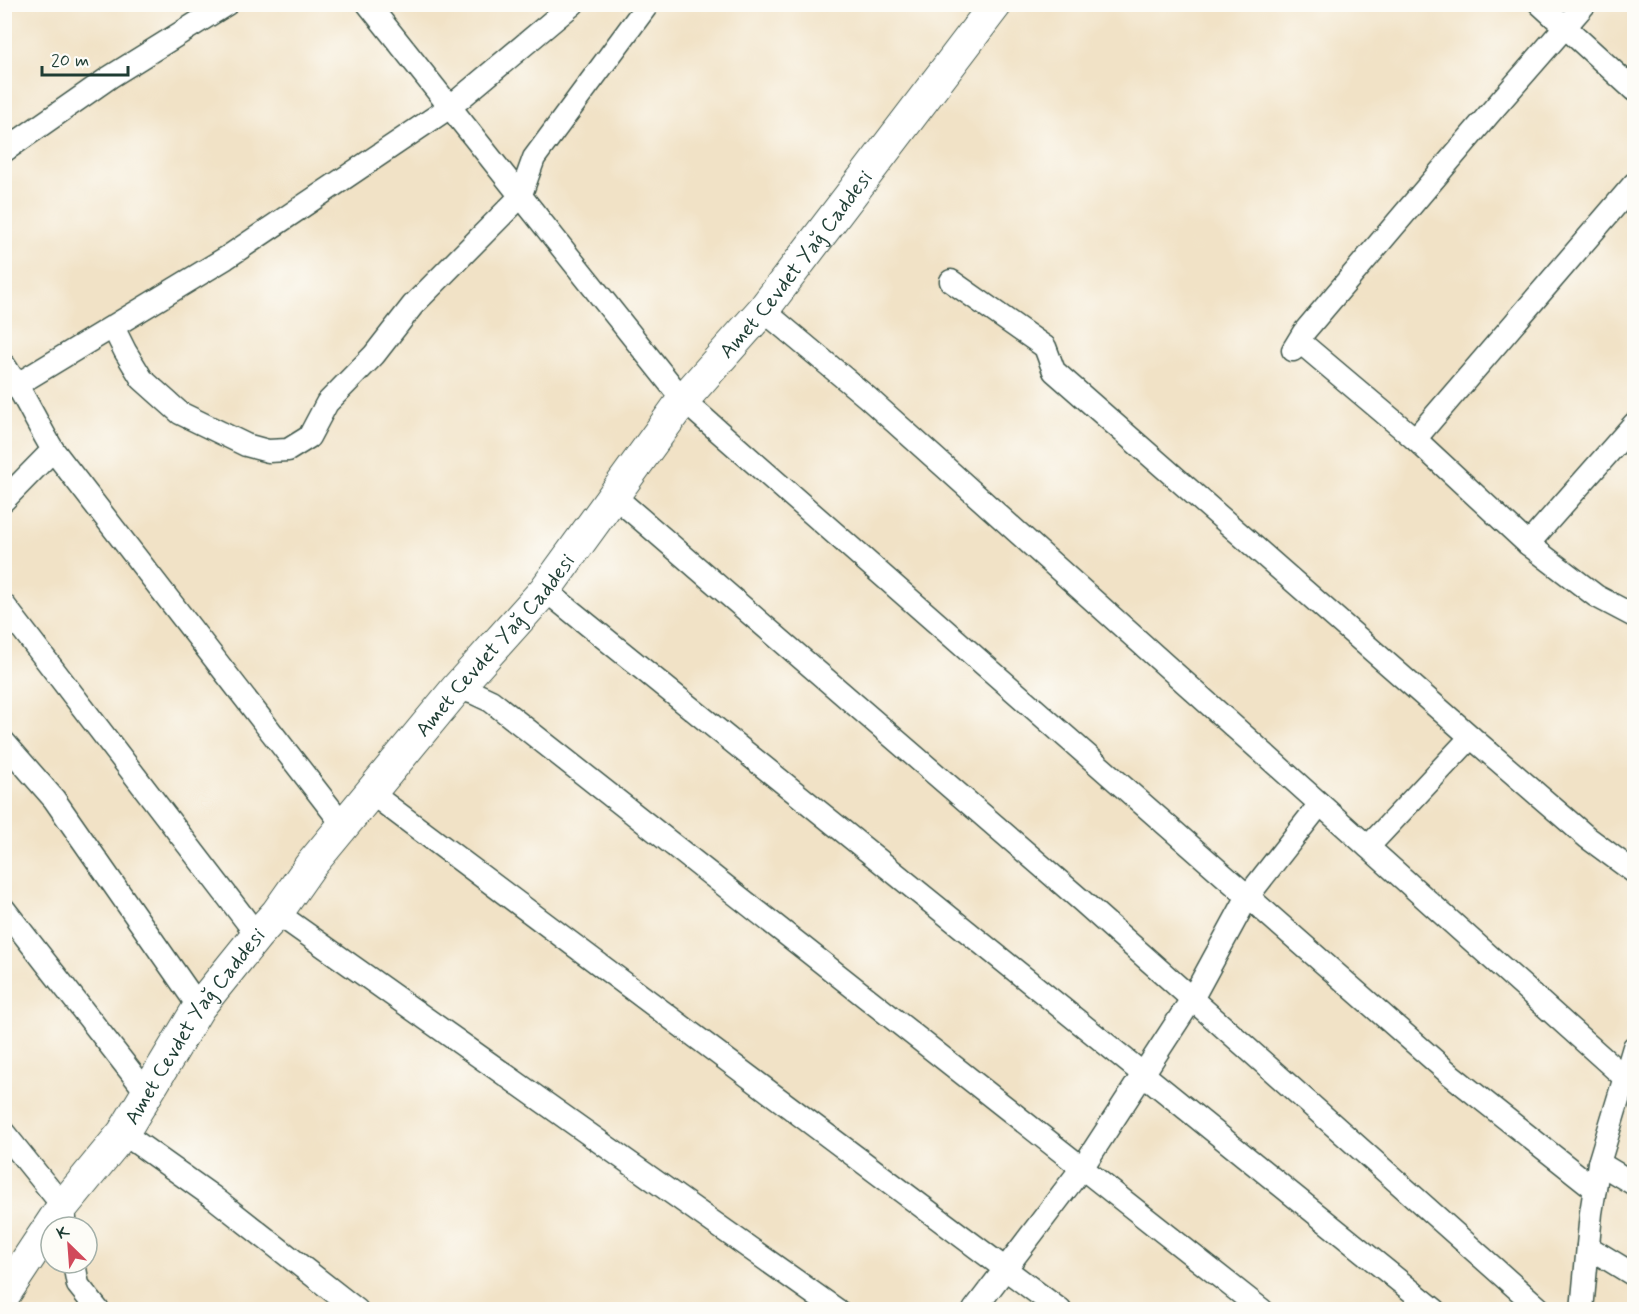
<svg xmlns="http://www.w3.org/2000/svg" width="1639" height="1314" font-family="Mynerve,sans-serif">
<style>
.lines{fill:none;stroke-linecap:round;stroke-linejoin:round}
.street-casing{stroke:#3e564a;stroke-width:25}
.secondary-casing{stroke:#3e564a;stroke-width:34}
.street{stroke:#fff;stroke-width:22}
.secondary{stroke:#fff;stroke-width:32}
.labels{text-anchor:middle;stroke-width:4.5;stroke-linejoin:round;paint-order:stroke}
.street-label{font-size:21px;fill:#1f3d34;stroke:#fdfcf7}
</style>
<rect width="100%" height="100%" fill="#fdfcf7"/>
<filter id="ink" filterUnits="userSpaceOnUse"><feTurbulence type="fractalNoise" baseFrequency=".0167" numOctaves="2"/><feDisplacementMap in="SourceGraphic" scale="12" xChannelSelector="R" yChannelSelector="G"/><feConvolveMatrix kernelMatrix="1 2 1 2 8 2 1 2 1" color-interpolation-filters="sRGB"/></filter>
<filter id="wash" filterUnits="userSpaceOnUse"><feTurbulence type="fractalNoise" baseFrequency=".008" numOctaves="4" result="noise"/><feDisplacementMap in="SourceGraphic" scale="24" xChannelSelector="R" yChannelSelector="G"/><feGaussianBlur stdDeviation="1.35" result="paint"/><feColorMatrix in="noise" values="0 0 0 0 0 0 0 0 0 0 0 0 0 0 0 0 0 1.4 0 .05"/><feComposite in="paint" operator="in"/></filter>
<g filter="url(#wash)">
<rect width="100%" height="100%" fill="#f1e2c6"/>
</g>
<g filter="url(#ink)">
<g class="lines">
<g class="street-casing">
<g id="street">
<path d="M 368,4 L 683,400 L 1451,1075 L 1595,1189"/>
<path d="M 1540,4 L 1634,90"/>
<path d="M 4,151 L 110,77 L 227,4"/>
<path d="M 951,281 L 1045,347 L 1054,371 L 1471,737 L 1588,838 L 1634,872"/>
<path d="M 763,310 L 868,398 L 1624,1077"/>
<path d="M 113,327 L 125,351 L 142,379 L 180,413 L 246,445 L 268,451 L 288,450 L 309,437 L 327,403 L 374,355 L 413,305 L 520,197 L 534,158 L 648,4"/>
<path d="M 1299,341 L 1415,439 L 1528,544 L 1596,596 L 1634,616"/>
<path d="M 1293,350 L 1304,332 L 1490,113 L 1585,4"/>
<path d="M 4,365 C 23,392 36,422 53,450 L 4,500"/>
<path d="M 18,384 L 226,258 L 450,107 L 573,4"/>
<path d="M 1415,439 L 1634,184"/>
<path d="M 53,450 L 344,826"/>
<path d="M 613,495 L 1082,901 L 1541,1310"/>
<path d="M 1528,544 L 1634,424"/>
<path d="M 545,590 L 1435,1310"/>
<path d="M 4,605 L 257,935"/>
<path d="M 457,688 L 474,693 L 491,701 L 1262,1310"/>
<path d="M 4,742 L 54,799 L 199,1007"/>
<path d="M 371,793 L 1060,1310"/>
<path d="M 1368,847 L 1471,737"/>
<path d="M 4,909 L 148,1094"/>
<path d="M 277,913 L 837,1310"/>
<path d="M 4,1133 L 63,1206 L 65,1219"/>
<path d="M 123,1133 L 213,1197 L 357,1310"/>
<path d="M 1599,1163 L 1634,1184"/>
<path d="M 1588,1247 L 1634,1275"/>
<path d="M 74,1263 L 78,1285 L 98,1310"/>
<path d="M 974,1310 L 1082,1168 L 1192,999 L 1248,896 L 1320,804"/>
<path d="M 1582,1310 L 1591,1213 L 1599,1163 L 1634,1047"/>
</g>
</g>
<g class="secondary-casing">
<g id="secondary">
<path id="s1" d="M 4,1295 L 63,1206 L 123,1133 L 199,1007 L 257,935 L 277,913 L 310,866 L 457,688 L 545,590 L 683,400 L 763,310 L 996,4"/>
</g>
</g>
<use href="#street" class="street"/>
<use href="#secondary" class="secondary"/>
</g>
</g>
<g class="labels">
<g class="street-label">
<text dy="7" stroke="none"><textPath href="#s1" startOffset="1302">Amet Cevdet Yağ Caddesi</textPath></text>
<text dy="7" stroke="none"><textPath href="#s1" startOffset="816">Amet Cevdet Yağ Caddesi</textPath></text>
<text dy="7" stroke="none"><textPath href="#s1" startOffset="330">Amet Cevdet Yağ Caddesi</textPath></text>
</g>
</g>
<rect width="1639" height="1314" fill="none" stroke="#fdfcf7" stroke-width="24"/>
<g transform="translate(69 1245) rotate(335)"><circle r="28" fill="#fdfcf7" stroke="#a4b0a9" stroke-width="1.5"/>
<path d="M0-4.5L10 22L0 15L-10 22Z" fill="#d1495b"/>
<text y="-9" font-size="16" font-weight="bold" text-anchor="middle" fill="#1f3d34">K</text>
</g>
<path d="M42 66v9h86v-9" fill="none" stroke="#1f3d34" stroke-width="3"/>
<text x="51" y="66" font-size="18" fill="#1f3d34" stroke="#fdfcf7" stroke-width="4.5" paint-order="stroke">20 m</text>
</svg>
